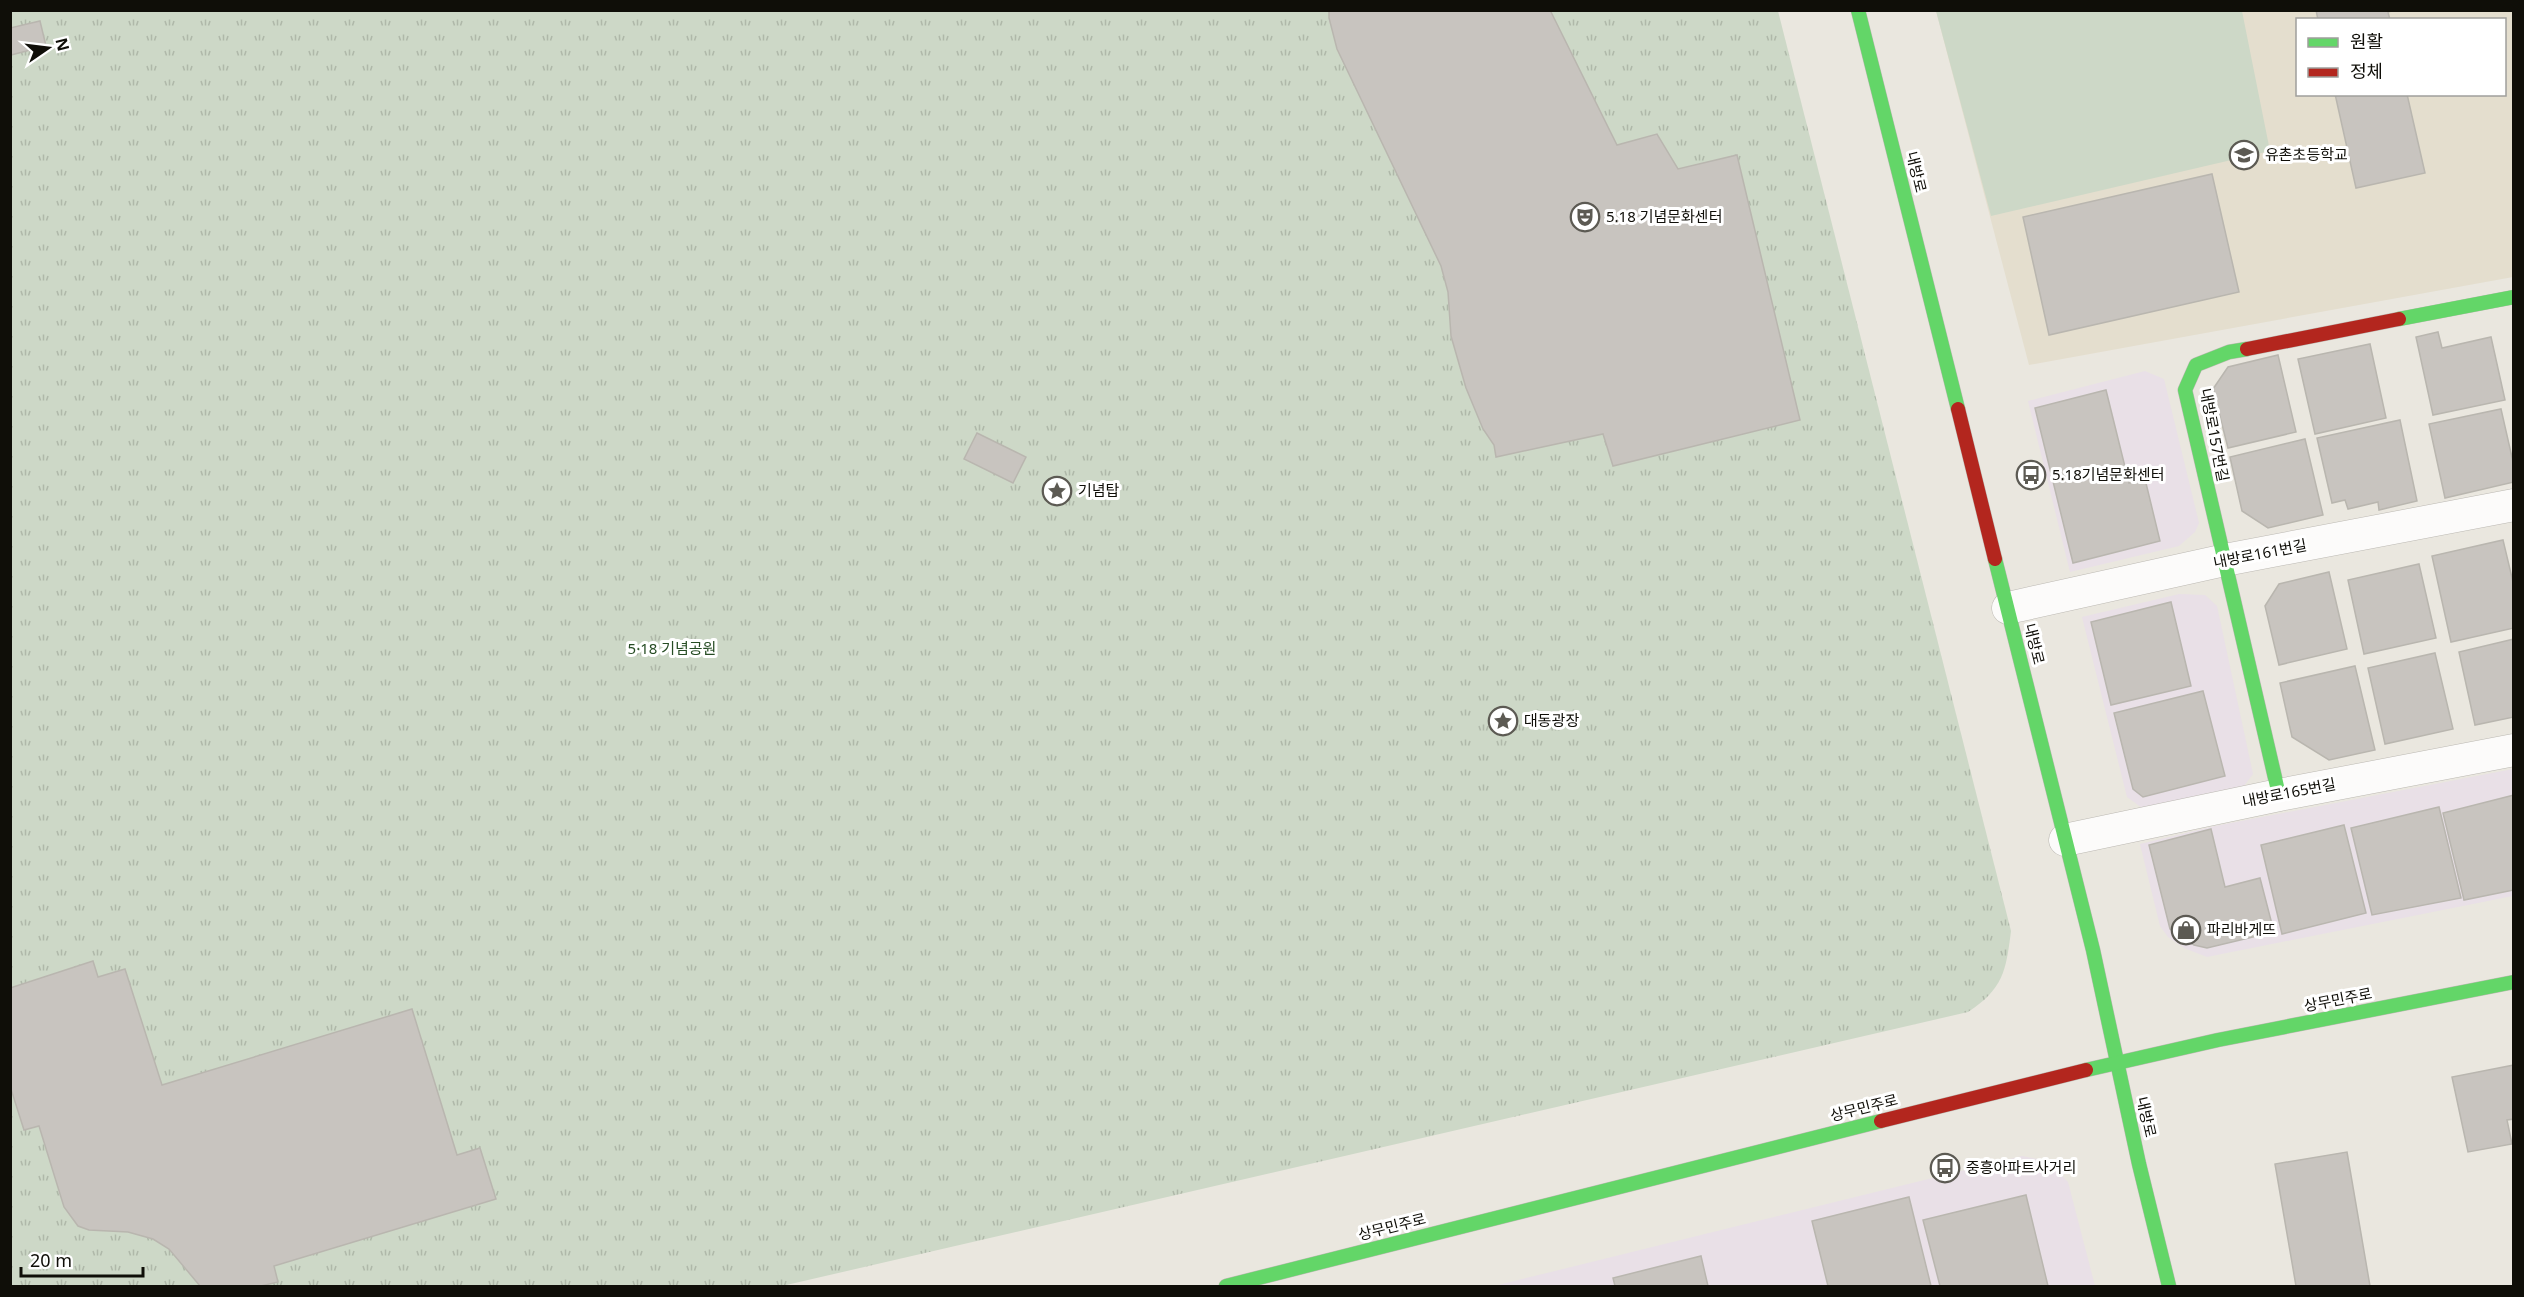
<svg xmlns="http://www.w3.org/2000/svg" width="2524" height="1297" font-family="'Noto Sans','Noto Sans KR',sans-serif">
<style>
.commercial{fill:#e9e0e7}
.built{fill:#e4dece;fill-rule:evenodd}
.park{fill:url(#park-tufts)}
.pitch{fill:#cdd8c7}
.building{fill:#c8c4bf;stroke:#b9b6af;stroke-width:1.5}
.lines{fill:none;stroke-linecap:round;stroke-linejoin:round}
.street-casing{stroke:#bcb9b3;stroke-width:33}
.fast-casing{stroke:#bcb9b3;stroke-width:15}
.jam-casing{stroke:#bcb9b3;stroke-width:15}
.street{stroke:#fcfbfa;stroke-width:32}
.fast{stroke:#63d668;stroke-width:14}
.jam{stroke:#b3261e;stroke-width:14}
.labels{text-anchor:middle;stroke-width:6;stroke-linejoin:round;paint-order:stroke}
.poi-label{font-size:15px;fill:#0f0e08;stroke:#fff;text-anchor:start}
.street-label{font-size:15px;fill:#0f0e08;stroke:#fff}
.park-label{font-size:15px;fill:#264c23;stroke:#fff}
</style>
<defs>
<pattern id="park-tufts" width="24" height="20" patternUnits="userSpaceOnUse" patternTransform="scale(1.5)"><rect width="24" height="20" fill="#cdd8c7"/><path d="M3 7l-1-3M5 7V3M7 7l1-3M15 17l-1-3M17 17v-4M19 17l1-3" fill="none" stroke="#afb8a9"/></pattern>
</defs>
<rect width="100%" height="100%" fill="#eae7df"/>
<g class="commercial">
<path d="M 2145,371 L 2164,379 L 2199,523 L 2195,532 L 2179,546 L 2070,572 L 2028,401 Z"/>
<path d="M 2179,594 L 2205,595 L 2217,606 L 2253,774 L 2244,786 L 2145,810 L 2127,797 L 2082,617 Z"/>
<path d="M 2513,769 L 2513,896 L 2207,957 L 2184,948 L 2168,937 L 2160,926 L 2140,844 L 2215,826 Z"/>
<path d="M 2022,1156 L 2048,1161 L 2068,1182 L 2095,1286 L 1494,1286 Z"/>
</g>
<path class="built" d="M 1936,11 L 2513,11 L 2513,277 L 2029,365 ZM 2298,20 L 2504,20 L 2504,94 L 2298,94 Z"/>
<path class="park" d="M 10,11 L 1778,11 L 2011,931 C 2006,971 2003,989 1968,1012 L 782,1286 L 11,1286 Z"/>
<path class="pitch" d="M 1936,11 L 2242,11 L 2270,151 L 1991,216 Z"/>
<g class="building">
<path d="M 1329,10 L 1550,10 L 1617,145 L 1657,134 L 1678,169 L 1737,155 L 1800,420 L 1613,466 L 1603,434 L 1496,457 L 1494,445 L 1483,429 L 1466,388 L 1451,336 L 1448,292 L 1441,266 L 1337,49 L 1329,18 Z"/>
<path d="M 2316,10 L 2395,10 L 2388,12 L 2390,20 L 2318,20 Z"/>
<path d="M 40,21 L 46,46 L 11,55 L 10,28 Z"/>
<path d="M 2335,94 L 2407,94 L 2425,173 L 2356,188 Z"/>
<path d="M 2212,174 L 2239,292 L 2049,335 L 2023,217 Z"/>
<path d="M 2438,332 L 2442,348 L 2491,337 L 2505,400 L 2433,415 L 2416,337 Z"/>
<path d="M 2370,344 L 2386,418 L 2315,434 L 2298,359 Z"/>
<path d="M 2278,355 L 2296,432 L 2228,448 L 2213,389 L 2228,367 Z"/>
<path d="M 2106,390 L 2129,483 L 2145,479 L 2160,541 L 2073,563 L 2035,408 Z"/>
<path d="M 2501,409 L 2514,466 L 2514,482 L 2445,498 L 2429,424 Z"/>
<path d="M 2400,420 L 2417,501 L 2379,510 L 2378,502 L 2348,509 L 2345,500 L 2332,503 L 2317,438 Z"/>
<path d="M 977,433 L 1026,457 L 1013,483 L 964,459 Z"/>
<path d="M 2305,439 L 2323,515 L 2268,528 L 2242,511 L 2230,457 Z"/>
<path d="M 2503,540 L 2514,586 L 2514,628 L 2451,642 L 2432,556 Z"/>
<path d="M 2419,564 L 2436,638 L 2364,654 L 2348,580 Z"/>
<path d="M 2329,572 L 2347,649 L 2279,665 L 2265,606 L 2279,584 Z"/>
<path d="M 2171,602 L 2191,686 L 2111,705 L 2091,622 Z"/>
<path d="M 2514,639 L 2514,717 L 2475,725 L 2459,652 Z"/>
<path d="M 2435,653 L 2453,729 L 2385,744 L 2368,668 Z"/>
<path d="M 2355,666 L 2375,750 L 2329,760 L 2292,737 L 2280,683 Z"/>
<path d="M 2203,691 L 2225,776 L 2143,797 L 2133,789 L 2114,713 Z"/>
<path d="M 2514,795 L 2514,890 L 2464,900 L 2443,813 Z"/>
<path d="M 2439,807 L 2461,898 L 2372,915 L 2351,828 Z"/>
<path d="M 2344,825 L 2366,913 L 2282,934 L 2261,845 Z"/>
<path d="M 2211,829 L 2225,887 L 2260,878 L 2274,932 L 2207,948 L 2194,945 L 2170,929 L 2149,845 Z"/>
<path d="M 93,961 L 98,977 L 125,969 L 162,1085 L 412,1009 L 457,1155 L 480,1148 L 496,1199 L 274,1266 L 278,1282 L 261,1286 L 200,1286 L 169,1249 L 153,1239 L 128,1232 L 89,1230 L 78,1226 L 64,1207 L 39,1126 L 24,1130 L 10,1086 L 10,988 Z"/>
<path d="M 2514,1065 L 2514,1119 L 2507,1120 L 2512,1144 L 2468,1152 L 2452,1077 Z"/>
<path d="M 2347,1152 L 2370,1286 L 2296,1286 L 2275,1164 Z"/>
<path d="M 2026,1195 L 2048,1286 L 1940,1286 L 1923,1220 Z"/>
<path d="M 1909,1197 L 1931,1286 L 1828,1286 L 1812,1221 Z"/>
<path d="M 1701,1256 L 1708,1286 L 1615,1286 L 1613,1278 Z"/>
</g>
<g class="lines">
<g class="street-casing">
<g id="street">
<path d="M 2008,608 L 2225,560 L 2514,505"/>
<path d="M 2065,840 L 2279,795 L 2514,750"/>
</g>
</g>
<g class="fast-casing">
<g id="fast">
<path d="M 1858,10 L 1958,409"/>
<path d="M 2399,319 L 2514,297"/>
<path d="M 2247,349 L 2229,352 L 2196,365 L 2185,390 L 2279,795"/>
<path d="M 1995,559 L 2093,950 L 2139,1164 L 2169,1286"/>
<path d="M 2086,1070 L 2218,1040 L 2514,982"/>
<path d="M 1226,1286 L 1881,1121"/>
</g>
</g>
<g class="jam-casing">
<g id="jam">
<path d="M 2247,349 L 2399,319"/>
<path d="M 1958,409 L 1995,559"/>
<path d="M 1881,1121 L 2086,1070"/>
</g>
</g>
<use href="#street" class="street"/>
<use href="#fast" class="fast"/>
<use href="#jam" class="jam"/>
</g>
<defs>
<g id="school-ring" transform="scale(1.5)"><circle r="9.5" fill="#fff" stroke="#5c5a53" stroke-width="1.5"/><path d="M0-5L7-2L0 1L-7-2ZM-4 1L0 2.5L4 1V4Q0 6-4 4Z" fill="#5c5a53"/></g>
<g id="theatre-ring" transform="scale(1.5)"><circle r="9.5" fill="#fff" stroke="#5c5a53" stroke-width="1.5"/><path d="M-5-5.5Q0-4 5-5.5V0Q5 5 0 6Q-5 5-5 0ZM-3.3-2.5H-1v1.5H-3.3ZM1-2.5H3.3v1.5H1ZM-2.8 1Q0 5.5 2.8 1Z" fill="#5c5a53"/></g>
<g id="bus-ring" transform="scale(1.5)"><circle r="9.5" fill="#fff" stroke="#5c5a53" stroke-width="1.5"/><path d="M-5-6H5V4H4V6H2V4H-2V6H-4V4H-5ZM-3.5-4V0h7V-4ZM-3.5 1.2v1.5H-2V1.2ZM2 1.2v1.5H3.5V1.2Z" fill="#5c5a53"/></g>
<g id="sight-ring" transform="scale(1.5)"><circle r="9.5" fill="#fff" stroke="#5c5a53" stroke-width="1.5"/><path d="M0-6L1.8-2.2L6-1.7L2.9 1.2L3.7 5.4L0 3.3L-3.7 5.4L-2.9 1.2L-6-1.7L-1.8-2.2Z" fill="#5c5a53"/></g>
<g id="shop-ring" transform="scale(1.5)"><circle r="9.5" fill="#fff" stroke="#5c5a53" stroke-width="1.5"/><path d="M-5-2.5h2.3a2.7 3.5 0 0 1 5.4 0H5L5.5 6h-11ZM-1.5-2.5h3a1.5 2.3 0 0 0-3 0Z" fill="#5c5a53"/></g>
</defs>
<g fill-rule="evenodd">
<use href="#school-ring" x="2244" y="155"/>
<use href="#theatre-ring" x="1585" y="217"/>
<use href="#bus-ring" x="2031" y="475"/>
<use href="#sight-ring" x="1057" y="491"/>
<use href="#sight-ring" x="1503" y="721"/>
<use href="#shop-ring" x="2186" y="930"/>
<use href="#bus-ring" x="1945" y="1168"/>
</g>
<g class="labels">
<g class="poi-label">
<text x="2265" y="160">유촌초등학교</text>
<text x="1606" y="222">5.18 기념문화센터</text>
<text x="2052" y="480">5.18기념문화센터</text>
<text x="1078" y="496">기념탑</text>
<text x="1524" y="726">대동광장</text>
<text x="2207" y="935">파리바게뜨</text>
<text x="1966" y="1173">중흥아파트사거리</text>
</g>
<g class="street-label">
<text transform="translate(1916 172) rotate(76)" y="5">내방로</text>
<text transform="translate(2214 435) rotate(79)" y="5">내방로157번길</text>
<text transform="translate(2260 554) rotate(-11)" y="5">내방로161번길</text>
<text transform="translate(2034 644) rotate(76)" y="5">내방로</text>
<text transform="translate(2289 793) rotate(-11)" y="5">내방로165번길</text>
<text transform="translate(2338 1000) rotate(-11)" y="5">상무민주로</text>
<text transform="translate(1864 1108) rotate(-14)" y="5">상무민주로</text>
<text transform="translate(2146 1117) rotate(77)" y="5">내방로</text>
<text transform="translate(1392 1227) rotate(-14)" y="5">상무민주로</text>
</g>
<g class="park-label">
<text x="672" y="654">5·18 기념공원</text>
</g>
</g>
<rect width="2524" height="1297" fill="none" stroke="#0f0e08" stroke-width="24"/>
<rect x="2296" y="18" width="210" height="78" fill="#ffffff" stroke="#9f9f9c" stroke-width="1.5"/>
<rect x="2308" y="38" width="30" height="9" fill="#63d668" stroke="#9f9f9c" stroke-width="1.5"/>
<text x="2350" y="48" font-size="18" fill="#0f0e08">원활</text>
<rect x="2308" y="68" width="30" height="9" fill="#b3261e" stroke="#9f9f9c" stroke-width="1.5"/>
<text x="2350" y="78" font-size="18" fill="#0f0e08">정체</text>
<g transform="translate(48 48) rotate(76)" stroke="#ffffff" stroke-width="4.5" paint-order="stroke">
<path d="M0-4.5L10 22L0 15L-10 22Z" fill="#0f0e08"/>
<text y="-9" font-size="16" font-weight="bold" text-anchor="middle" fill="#0f0e08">N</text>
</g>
<path d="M21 1267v9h122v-9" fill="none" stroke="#0f0e08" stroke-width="3"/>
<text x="30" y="1267" font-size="18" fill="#0f0e08" stroke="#ffffff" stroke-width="4.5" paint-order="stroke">20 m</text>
</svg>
